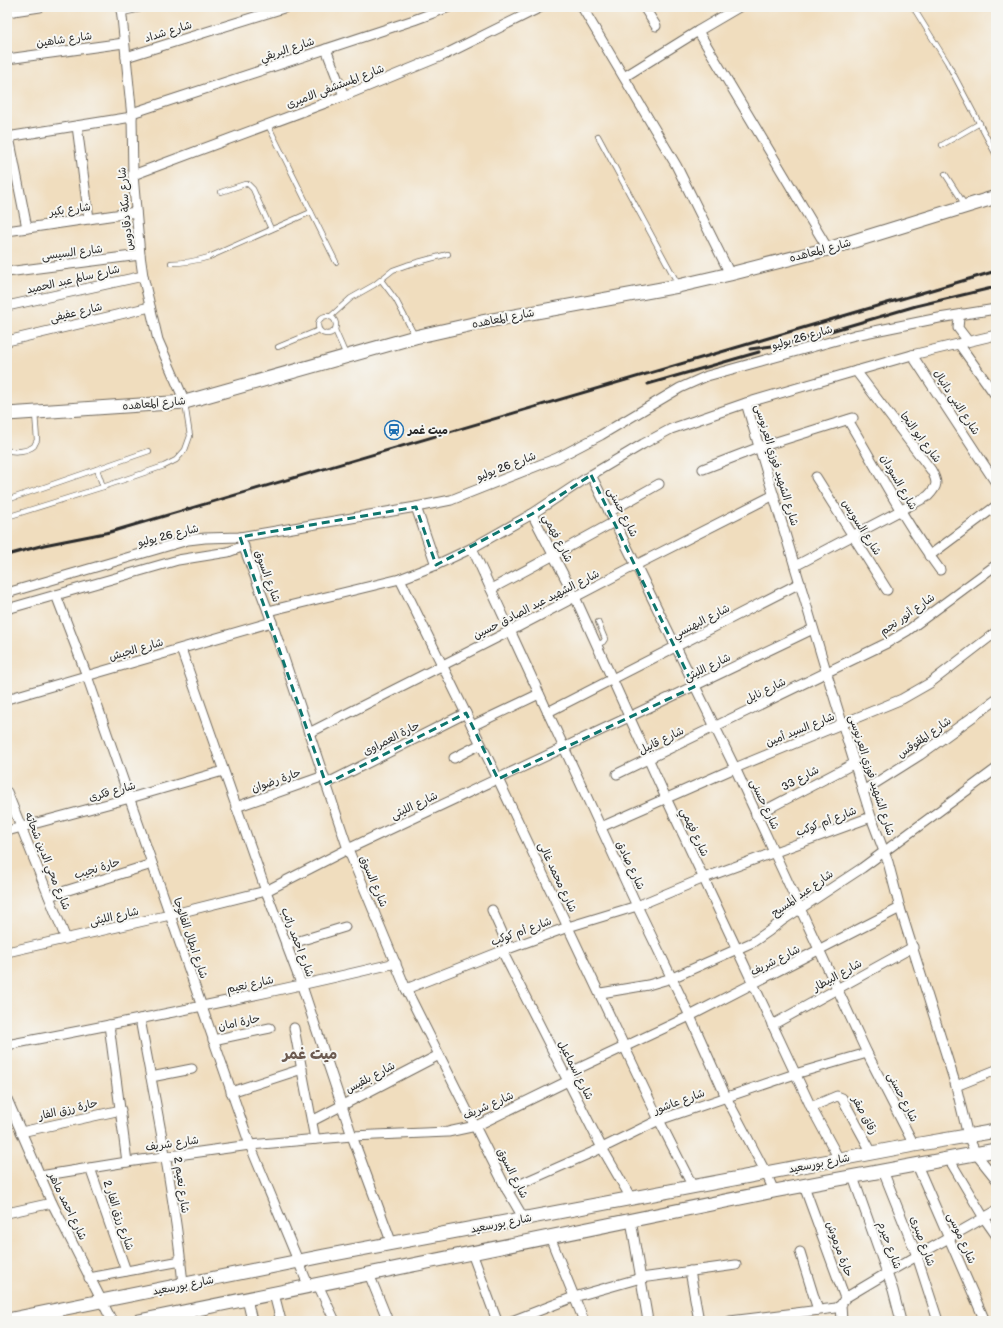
<svg xmlns="http://www.w3.org/2000/svg" width="1003" height="1328" font-family="'Balsamiq Sans','Playpen Sans Arabic',sans-serif">
<style>
.lines{fill:none;stroke-linecap:round;stroke-linejoin:round}
.lane-casing{stroke:#70695e;stroke-width:6}
.street-casing{stroke:#70695e;stroke-width:11}
.secondary-casing{stroke:#70695e;stroke-width:15}
.lane{stroke:#fff;stroke-width:4.5}
.street{stroke:#fff;stroke-width:9}
.secondary{stroke:#fff;stroke-width:13}
.rail{stroke:#2b2b2b;stroke-width:3}
.marked{fill:none;stroke:#0f766e;stroke-width:3;stroke-dasharray:8 5;stroke-linejoin:round}
.labels{text-anchor:middle;stroke-width:4;stroke-linejoin:round;paint-order:stroke}
.street-label{font-size:11px;fill:#2b2b2b;stroke:#f6f6f2}
.poi-label{font-size:11px;font-weight:bold;fill:#2b2b2b;stroke:#f6f6f2;text-anchor:start}
.district-label{font-size:15px;font-weight:bold;fill:#6c5b51;stroke:#f6f6f2}
</style>
<rect width="100%" height="100%" fill="#f6f6f2"/>
<filter id="ink" filterUnits="userSpaceOnUse"><feTurbulence type="fractalNoise" baseFrequency=".025" numOctaves="2"/><feDisplacementMap in="SourceGraphic" scale="8" xChannelSelector="R" yChannelSelector="G"/><feConvolveMatrix kernelMatrix="1 2 1 2 8 2 1 2 1" color-interpolation-filters="sRGB"/></filter>
<filter id="wash" filterUnits="userSpaceOnUse"><feTurbulence type="fractalNoise" baseFrequency=".012" numOctaves="4" result="noise"/><feDisplacementMap in="SourceGraphic" scale="16" xChannelSelector="R" yChannelSelector="G"/><feGaussianBlur stdDeviation="0.9" result="paint"/><feColorMatrix in="noise" values="0 0 0 0 0 0 0 0 0 0 0 0 0 0 0 0 0 1.4 0 .05"/><feComposite in="paint" operator="in"/></filter>
<g filter="url(#wash)">
<rect width="100%" height="100%" fill="#f0ddbe"/>
</g>
<g filter="url(#ink)">
<g class="lines">
<g class="lane-casing">
<g id="lane">
<path d="M 913,7 L 947,62 L 996,155"/>
<path d="M 268,125 L 336,262"/>
<path d="M 598,136 L 678,284"/>
<path d="M 942,145 L 980,123"/>
<path d="M 945,174 L 965,205"/>
<path d="M 221,192 L 245,184 L 248,184 L 253,189 L 271,229"/>
<path d="M 171,263 C 185,263 196,261 209,257 L 311,212"/>
<path d="M 381,280 L 396,300 L 415,336"/>
<circle cx="327" cy="325" r="9"/>
<path d="M 330,317 L 351,298 L 374,285 L 393,270 L 407,265 L 448,254"/>
<path d="M 335,330 L 346,355"/>
<path d="M 278,347 L 319,330"/>
<path d="M 7,450 C 14,453 28,451 34,446 L 37,440 L 35,413"/>
<path d="M 97,469 L 103,487"/>
<path d="M 7,500 L 149,451"/>
<path d="M 7,517 L 103,487 L 164,466 L 176,460 L 185,450 L 190,436 L 185,403"/>
<path d="M 597,645 L 603,642 L 605,639 L 598,622"/>
</g>
</g>
<g class="street-casing">
<g id="street">
<path d="M 121,7 L 132,117 L 133,175 L 140,255 L 143,276 L 158,340 L 185,402"/>
<path d="M 582,7 L 676,165 L 730,274"/>
<path d="M 644,7 L 656,26"/>
<path d="M 121,11 L 139,7"/>
<path d="M 7,12 L 40,7"/>
<path d="M 698,31 L 828,249"/>
<path d="M 326,49 L 344,96"/>
<path d="M 126,57 L 287,7"/>
<path d="M 7,59 L 124,43"/>
<path d="M 624,77 L 698,31 L 739,7"/>
<path d="M 132,113 L 414,20 L 449,7"/>
<path d="M 77,126 L 89,219"/>
<path d="M 7,137 L 132,117"/>
<path d="M 9,137 L 27,228"/>
<path d="M 133,175 L 344,96 L 444,55 L 541,7"/>
<path d="M 7,231 L 136,212"/>
<path d="M 7,272 L 140,255"/>
<path d="M 7,306 L 143,276"/>
<path d="M 962,314 L 959,318 L 958,328 L 968,341"/>
<path d="M 7,341 L 150,307"/>
<path d="M 959,344 L 996,396"/>
<path d="M 912,355 L 996,483"/>
<path d="M 746,403 L 827,674 L 871,817 L 888,862 L 900,908 L 956,1086 L 968,1136 L 976,1154 L 996,1179"/>
<path d="M 848,420 C 878,470 905,523 940,570"/>
<path d="M 703,469 L 760,447 L 853,418"/>
<path d="M 591,475 L 636,565 L 735,768 L 867,1053 L 914,1145"/>
<path d="M 816,477 L 887,590"/>
<path d="M 416,507 L 436,565"/>
<path d="M 609,512 L 659,484"/>
<path d="M 532,514 L 575,597 L 666,798 L 811,1107 L 839,1159"/>
<path d="M 240,537 L 268,611 L 348,849 L 406,989 L 507,1190 L 524,1219"/>
<path d="M 472,548 L 637,906 L 690,1016 L 726,1097 L 766,1173 L 774,1191"/>
<path d="M 929,556 L 996,506"/>
<path d="M 795,566 L 928,496 C 938,486 938,482 931,470 L 856,371"/>
<path d="M 400,579 L 498,779 L 659,1120 L 693,1187"/>
<path d="M 491,589 L 554,555 L 614,522"/>
<path d="M 7,593 L 188,540 L 205,538 L 240,537 L 416,507 L 451,500 L 557,458 L 601,435 L 680,388 L 707,376 L 855,335 L 939,318 L 996,309"/>
<path d="M 56,595 L 87,676 L 250,1145 L 309,1287"/>
<path d="M 7,609 L 178,560 L 228,552 L 244,546"/>
<path d="M 268,611 L 400,579 L 436,565 L 472,548 L 532,514 L 591,475 L 643,444 L 671,429 L 746,403 L 856,371 L 912,355 L 996,335"/>
<path d="M 181,649 L 266,891 L 302,986 L 352,1136 L 392,1244"/>
<path d="M 7,699 L 272,622"/>
<path d="M 548,712 L 800,583"/>
<path d="M 472,726 L 539,694"/>
<path d="M 309,733 L 510,631 L 636,565 L 774,495"/>
<path d="M 454,758 L 481,744"/>
<path d="M 617,774 L 887,643 L 907,631 L 996,565"/>
<path d="M 326,784 L 466,713"/>
<path d="M 863,791 L 920,755 L 996,700"/>
<path d="M 7,792 L 66,939"/>
<path d="M 236,807 L 324,776"/>
<path d="M 756,815 L 855,763"/>
<path d="M 601,827 L 735,768 L 902,699 L 930,683 L 996,632"/>
<path d="M 7,831 L 130,798 L 223,771"/>
<path d="M 49,896 L 152,864"/>
<path d="M 492,910 L 509,948"/>
<path d="M 286,945 L 345,927"/>
<path d="M 502,951 L 602,1148 L 631,1198"/>
<path d="M 7,952 L 170,915 L 266,891 L 348,849 L 629,717 L 813,629"/>
<path d="M 406,989 L 502,951 L 568,927 L 637,906 L 704,878 L 871,817"/>
<path d="M 601,993 L 648,985 L 672,978 L 753,942 L 769,931 L 783,920 L 862,868 L 996,769"/>
<path d="M 140,1019 C 156,1107 175,1195 183,1285"/>
<path d="M 109,1025 L 127,1162"/>
<path d="M 772,1025 L 913,947"/>
<path d="M 294,1028 L 315,1139"/>
<path d="M 213,1040 L 270,1028"/>
<path d="M 7,1045 C 137,1020 267,994 396,963"/>
<path d="M 151,1077 L 192,1069"/>
<path d="M 956,1086 L 996,1070"/>
<path d="M 231,1092 L 302,1069"/>
<path d="M 7,1099 L 52,1203 L 112,1321"/>
<path d="M 811,1107 L 837,1096 L 842,1098 L 872,1153"/>
<path d="M 312,1121 L 439,1055"/>
<path d="M 21,1132 L 121,1110"/>
<path d="M 949,1159 L 984,1218 L 996,1235"/>
<path d="M 917,1165 L 985,1321"/>
<path d="M 90,1168 L 126,1271"/>
<path d="M 883,1171 L 917,1256 L 938,1321"/>
<path d="M 40,1176 L 127,1162 L 250,1145 L 352,1136 L 448,1132 L 476,1126 L 568,1081 L 569,1076 L 575,1070 L 690,1016 L 900,908"/>
<path d="M 853,1177 L 893,1290 L 901,1321"/>
<path d="M 804,1186 L 845,1298 L 841,1305 L 842,1321"/>
<path d="M 507,1190 L 602,1148 L 659,1120 L 795,1074 L 867,1053"/>
<path d="M 7,1213 L 52,1203"/>
<path d="M 631,1220 L 648,1321"/>
<path d="M 550,1237 L 584,1321"/>
<path d="M 800,1252 L 818,1310"/>
<path d="M 472,1253 L 497,1321"/>
<path d="M 690,1271 L 699,1321"/>
<path d="M 369,1274 L 388,1321"/>
<path d="M 89,1278 L 181,1261"/>
<path d="M 318,1285 L 335,1321"/>
<path d="M 274,1294 L 281,1321"/>
<path d="M 845,1298 L 887,1273 L 996,1211"/>
<path d="M 247,1299 L 252,1321"/>
<path d="M 188,1311 L 191,1321"/>
<path d="M 512,1321 L 574,1297 L 641,1278 L 736,1265"/>
<path d="M 730,1321 L 836,1308 L 841,1305"/>
</g>
</g>
<g class="secondary-casing">
<g id="secondary">
<path d="M 7,414 L 185,402 L 415,337 L 482,322 L 678,286 L 730,274 L 828,249 L 996,197"/>
<path d="M 7,1320 L 324,1256 L 914,1145 L 996,1131"/>
<path d="M 139,1321 L 774,1191 L 996,1150"/>
</g>
</g>
<use href="#lane" class="lane"/>
<use href="#street" class="street"/>
<use href="#secondary" class="secondary"/>
<g class="rail">
<path d="M 750,349 L 787,344 L 916,306 L 996,287"/>
<path d="M 648,384 L 759,352"/>
<path d="M 7,555 L 44,545 L 110,532 L 996,271"/>
</g>
</g>
</g>
<path class="marked" d="M 591,475 L 694,687 L 498,779 L 466,713 L 326,784 L 240,537 L 416,507 L 436,565 L 532,514 Z"/>
<defs>
<g id="station-ring" transform="scale(1)"><circle r="9.5" fill="#f6f6f2" stroke="#1f6fb2" stroke-width="1.5"/><path d="M-3-6H3Q5-6 5-4V2Q5 4 3 4L4.5 6H3L1.5 4h-3L-3 6H-4.5L-3 4Q-5 4-5 2V-4Q-5-6-3-6ZM-3.5-4v3h7v-3ZM-3.5 1v1.5H-2V1ZM2 1v1.5H3.5V1Z" fill="#1f6fb2"/></g>
</defs>
<g fill-rule="evenodd">
<use href="#station-ring" x="394" y="430"/>
</g>
<g class="labels">
<g class="street-label">
<text transform="translate(168 31) rotate(-17)" y="4">شارع شداد</text>
<text transform="translate(64 39) rotate(-8)" y="4">شارع شاهين</text>
<text transform="translate(287 49) rotate(-18)" y="4">شارع البريقي</text>
<text transform="translate(335 86) rotate(-21)" y="4">شارع المستشفى الاميرى</text>
<text transform="translate(70 209) rotate(-8)" y="4">شارع بكير</text>
<text transform="translate(125 209) rotate(-95)" y="4">شارع سكة دقادوس</text>
<text transform="translate(820 250) rotate(-15)" y="4">شارع المعاهده</text>
<text transform="translate(72 252) rotate(-7)" y="4">شارع السيسى</text>
<text transform="translate(73 279) rotate(-13)" y="4">شارع سالم عبد الحميد</text>
<text transform="translate(76 312) rotate(-13)" y="4">شارع عفيفى</text>
<text transform="translate(503 318) rotate(-11)" y="4">شارع المعاهده</text>
<text transform="translate(802 337) rotate(-16)" y="4">شارع 26 يوليو</text>
<text transform="translate(957 402) rotate(57)" y="4">شارع النبى دانيال</text>
<text transform="translate(154 403) rotate(-5)" y="4">شارع المعاهده</text>
<text transform="translate(921 437) rotate(53)" y="4">شارع ابو النجا</text>
<text transform="translate(777 465) rotate(73)" y="4">شارع الشهيد فوزي العرنوسى</text>
<text transform="translate(506 466) rotate(-21)" y="4">شارع 26 يوليو</text>
<text transform="translate(899 482) rotate(60)" y="4">شارع السودان</text>
<text transform="translate(623 512) rotate(63)" y="4">شارع حسنى</text>
<text transform="translate(862 527) rotate(58)" y="4">شارع السويس</text>
<text transform="translate(168 535) rotate(-14)" y="4">شارع 26 يوليو</text>
<text transform="translate(558 538) rotate(63)" y="4">شارع فهمي</text>
<text transform="translate(268 576) rotate(70)" y="4">شارع السوق</text>
<text transform="translate(536 604) rotate(-27)" y="4">شارع الشهيد عبد الصادق حسين</text>
<text transform="translate(907 614) rotate(-35)" y="4">شارع أنور نجم</text>
<text transform="translate(701 621) rotate(-27)" y="4">شارع البهنسي</text>
<text transform="translate(136 649) rotate(-16)" y="4">شارع الجيش</text>
<text transform="translate(707 667) rotate(-26)" y="4">شارع الليثى</text>
<text transform="translate(765 690) rotate(-26)" y="4">شارع نايل</text>
<text transform="translate(800 729) rotate(-22)" y="4">شارع السيد أمين</text>
<text transform="translate(924 737) rotate(-35)" y="4">شارع المقوقس</text>
<text transform="translate(391 738) rotate(-27)" y="4">حارة العمراوى</text>
<text transform="translate(661 740) rotate(-26)" y="4">شارع قابيل</text>
<text transform="translate(872 775) rotate(72)" y="4">شارع الشهيد فوزي العرنوسى</text>
<text transform="translate(800 778) rotate(-28)" y="4">شارع 33</text>
<text transform="translate(276 780) rotate(-19)" y="4">حارة رضوان</text>
<text transform="translate(112 791) rotate(-15)" y="4">شارع فكرى</text>
<text transform="translate(765 804) rotate(65)" y="4">شارع حسنى</text>
<text transform="translate(414 805) rotate(-25)" y="4">شارع الليثى</text>
<text transform="translate(826 821) rotate(-21)" y="4">شارع أم كوكب</text>
<text transform="translate(695 832) rotate(65)" y="4">شارع فهمي</text>
<text transform="translate(48 861) rotate(68)" y="4">شارع محي الدين شحاته</text>
<text transform="translate(631 865) rotate(65)" y="4">شارع صادق</text>
<text transform="translate(97 868) rotate(-17)" y="4">حارة نجيب</text>
<text transform="translate(558 877) rotate(65)" y="4">شارع محمد غالى</text>
<text transform="translate(374 881) rotate(67)" y="4">شارع السوق</text>
<text transform="translate(802 893) rotate(-35)" y="4">شارع عبد المسيح</text>
<text transform="translate(114 916) rotate(-13)" y="4">شارع الليثى</text>
<text transform="translate(521 931) rotate(-20)" y="4">شارع أم كوكب</text>
<text transform="translate(191 938) rotate(71)" y="4">شارع ابطال الفالوجا</text>
<text transform="translate(298 942) rotate(69)" y="4">شارع احمد راتب</text>
<text transform="translate(775 960) rotate(-27)" y="4">شارع شريف</text>
<text transform="translate(837 975) rotate(-29)" y="4">شارع البيطار</text>
<text transform="translate(250 984) rotate(-12)" y="4">شارع نعيم</text>
<text transform="translate(239 1022) rotate(-12)" y="4">حارة امان</text>
<text transform="translate(576 1070) rotate(63)" y="4">شارع اسماعيل</text>
<text transform="translate(370 1077) rotate(-28)" y="4">شارع بلقيس</text>
<text transform="translate(903 1097) rotate(63)" y="4">شارع حسنى</text>
<text transform="translate(679 1101) rotate(-20)" y="4">شارع عاشور</text>
<text transform="translate(488 1105) rotate(-24)" y="4">شارع شريف</text>
<text transform="translate(68 1109) rotate(-13)" y="4">حارة رزق الفار</text>
<text transform="translate(865 1115) rotate(62)" y="4">زقاق صقر</text>
<text transform="translate(172 1143) rotate(-8)" y="4">شارع شريف</text>
<text transform="translate(819 1163) rotate(-11)" y="4">شارع بورسعيد</text>
<text transform="translate(513 1173) rotate(63)" y="4">شارع السوق</text>
<text transform="translate(182 1185) rotate(82)" y="4">شارع نعيم 2</text>
<text transform="translate(68 1206) rotate(64)" y="4">شارع احمد ماهر</text>
<text transform="translate(119 1215) rotate(71)" y="4">شارع رزق الفار 2</text>
<text transform="translate(501 1223) rotate(-11)" y="4">شارع بورسعيد</text>
<text transform="translate(962 1238) rotate(66)" y="4">شارع موسى</text>
<text transform="translate(923 1241) rotate(70)" y="4">شارع صبرى</text>
<text transform="translate(890 1245) rotate(70)" y="4">شارع حيرم</text>
<text transform="translate(840 1249) rotate(70)" y="4">حارة مرموش</text>
<text transform="translate(183 1285) rotate(-11)" y="4">شارع بورسعيد</text>
</g>
<g class="poi-label">
<text x="408" y="434">ميت غمر</text>
</g>
<g class="district-label">
<text x="310" y="1059">ميت غمر</text>
</g>
</g>
<rect width="1003" height="1328" fill="none" stroke="#f6f6f2" stroke-width="24"/>
</svg>
